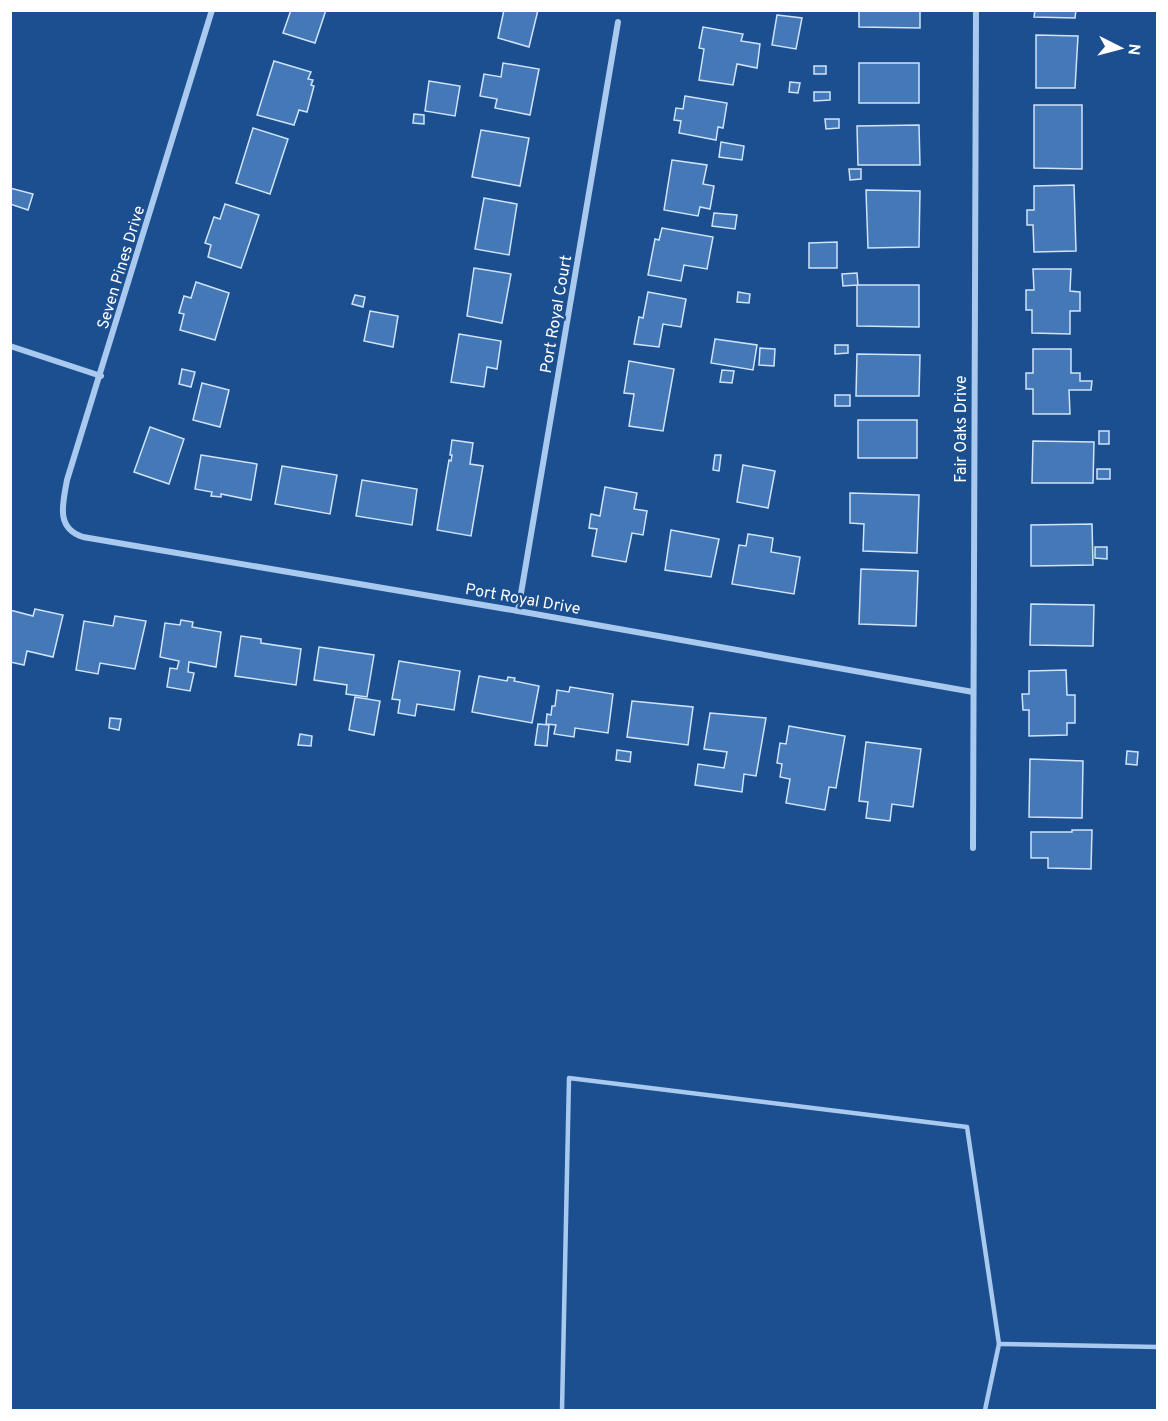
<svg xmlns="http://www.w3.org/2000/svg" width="1168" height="1421" font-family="Overpass,sans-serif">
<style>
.building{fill:#4478b7;stroke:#cfe3fa;stroke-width:1.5}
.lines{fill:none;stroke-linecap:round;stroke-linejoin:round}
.lane{stroke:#a9c9ee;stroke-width:4.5}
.street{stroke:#a9c9ee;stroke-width:6}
.labels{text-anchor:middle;stroke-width:5;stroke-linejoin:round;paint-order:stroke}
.street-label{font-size:16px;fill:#fff;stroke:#1b4f8f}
</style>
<rect width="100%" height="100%" fill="#1b4f8f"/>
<g class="building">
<path d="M 291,10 L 326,10 L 315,43 L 283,33 Z"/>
<path d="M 504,10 L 538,10 L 529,47 L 498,38 Z"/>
<path d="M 859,10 L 920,10 L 920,28 L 859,27 Z"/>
<path d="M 1035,10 L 1076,10 L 1075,18 L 1034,17 Z"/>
<path d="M 777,15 L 802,18 L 796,49 L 772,45 Z"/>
<path d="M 703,27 L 743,34 L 741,41 L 760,44 L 757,68 L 737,64 L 733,85 L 699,80 L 704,49 L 699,48 Z"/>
<path d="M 1036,35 L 1078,36 L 1075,88 L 1036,88 Z"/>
<path d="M 274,61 L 311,72 L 308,79 L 313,80 L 311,85 L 314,86 L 307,112 L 299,110 L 294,125 L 257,115 Z"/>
<path d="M 503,63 L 539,69 L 530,115 L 495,108 L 497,99 L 480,96 L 484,74 L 501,77 Z"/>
<rect x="859" y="63" width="60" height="40"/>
<rect x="814" y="66" width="12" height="8"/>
<path d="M 429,81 L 460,86 L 455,116 L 425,111 Z"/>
<path d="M 790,82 L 800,83 L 798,93 L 789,92 Z"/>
<path d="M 814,92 L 830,92 L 830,100 L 814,101 Z"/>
<path d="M 685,96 L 727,103 L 723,128 L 718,127 L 716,140 L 679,133 L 681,121 L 674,120 L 676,108 L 683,109 Z"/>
<path d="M 1034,105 L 1082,105 L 1082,169 L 1034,168 Z"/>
<path d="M 414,114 L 424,115 L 424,124 L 413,123 Z"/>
<path d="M 825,119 L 839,119 L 839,128 L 826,129 Z"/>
<path d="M 919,125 L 920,165 L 858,165 L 857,126 Z"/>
<path d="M 253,128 L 288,139 L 270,194 L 236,183 Z"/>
<path d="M 481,130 L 529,138 L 520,186 L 472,177 Z"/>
<path d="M 721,142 L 744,146 L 742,160 L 719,157 Z"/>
<path d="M 672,160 L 707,165 L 703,184 L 714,186 L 710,209 L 700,207 L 698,216 L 664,210 Z"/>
<path d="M 849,169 L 861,169 L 861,179 L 850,180 Z"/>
<path d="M 1074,185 L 1076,251 L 1034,252 L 1033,225 L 1027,225 L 1027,210 L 1034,210 L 1034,186 Z"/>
<path d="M 10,188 L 33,194 L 28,210 L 10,204 Z"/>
<path d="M 866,190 L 920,191 L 919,247 L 868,248 Z"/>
<path d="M 484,198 L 517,204 L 509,255 L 475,249 Z"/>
<path d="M 225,204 L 259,215 L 241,268 L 208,257 L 211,245 L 205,243 L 214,217 L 220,219 Z"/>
<path d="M 714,213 L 737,215 L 735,229 L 712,226 Z"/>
<path d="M 662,228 L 713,237 L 707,269 L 684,265 L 681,281 L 648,275 L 655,239 L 659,240 Z"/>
<path d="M 837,242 L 837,268 L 809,268 L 809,243 Z"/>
<path d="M 474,268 L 511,274 L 502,323 L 467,316 Z"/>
<path d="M 1033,269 L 1071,269 L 1070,291 L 1080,292 L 1080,311 L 1070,311 L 1070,334 L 1032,333 L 1032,310 L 1026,310 L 1026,290 L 1034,290 Z"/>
<path d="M 857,273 L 858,285 L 919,285 L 919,327 L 857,326 L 857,285 L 843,286 L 842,274 Z"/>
<path d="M 196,282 L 229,293 L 215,340 L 180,330 L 184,314 L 179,313 L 184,296 L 191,298 Z"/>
<path d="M 648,292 L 686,299 L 681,327 L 663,324 L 659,347 L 634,344 L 639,317 L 643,318 Z"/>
<path d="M 738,292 L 750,294 L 749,303 L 737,302 Z"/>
<path d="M 355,295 L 365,297 L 363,307 L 352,304 Z"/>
<path d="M 370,311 L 398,316 L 393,347 L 364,341 Z"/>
<path d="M 459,334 L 501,341 L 497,369 L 487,367 L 484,387 L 451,382 Z"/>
<path d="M 715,339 L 757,345 L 753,370 L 711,363 Z"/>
<path d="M 835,345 L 848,345 L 848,353 L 835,354 Z"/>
<path d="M 760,348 L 775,349 L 774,366 L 759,365 Z"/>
<path d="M 1033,349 L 1071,349 L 1071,373 L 1080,373 L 1080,381 L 1092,381 L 1091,390 L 1069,390 L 1070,414 L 1033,414 L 1033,389 L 1026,389 L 1026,373 L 1033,373 Z"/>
<path d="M 857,354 L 920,355 L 919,396 L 856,396 Z"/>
<path d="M 629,361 L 674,369 L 663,431 L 629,426 L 634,394 L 624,393 Z"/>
<path d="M 182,369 L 195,372 L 191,387 L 179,384 Z"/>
<path d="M 722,370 L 734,371 L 732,383 L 720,382 Z"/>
<path d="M 202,383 L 229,390 L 220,427 L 193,420 Z"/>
<rect x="835" y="395" width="15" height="11"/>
<rect x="858" y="420" width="59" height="38"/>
<path d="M 150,427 L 184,439 L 169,484 L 134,472 Z"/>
<rect x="1099" y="431" width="10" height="13"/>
<path d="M 452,440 L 473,443 L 470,464 L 483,466 L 471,536 L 437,530 L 449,460 L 451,461 L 452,455 L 450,455 Z"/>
<path d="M 1033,441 L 1094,442 L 1093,483 L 1032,483 Z"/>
<path d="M 201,455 L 257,464 L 251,500 L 221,494 L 221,497 L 211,496 L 212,492 L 195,489 Z"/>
<path d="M 715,455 L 721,455 L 719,471 L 713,470 Z"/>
<path d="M 743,465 L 775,471 L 768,508 L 737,502 Z"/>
<path d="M 282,466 L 337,475 L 330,514 L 275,504 Z"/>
<rect x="1097" y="469" width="13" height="10"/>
<path d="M 362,480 L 417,489 L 412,525 L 356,516 Z"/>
<path d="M 605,487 L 637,493 L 634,509 L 647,511 L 643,535 L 632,533 L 626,562 L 592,556 L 597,529 L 589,528 L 591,514 L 600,516 Z"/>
<path d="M 850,493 L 919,495 L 917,553 L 863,551 L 864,524 L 850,523 Z"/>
<path d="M 1092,524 L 1093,565 L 1031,566 L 1031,525 Z"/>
<path d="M 671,530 L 719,539 L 711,577 L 665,570 Z"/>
<path d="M 748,534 L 773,538 L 771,552 L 800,557 L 794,594 L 732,584 L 739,545 L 746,546 Z"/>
<path d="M 1095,547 L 1107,547 L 1107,559 L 1095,558 Z"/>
<path d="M 861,569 L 918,571 L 916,626 L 859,624 Z"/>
<path d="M 1031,604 L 1094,605 L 1093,646 L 1030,645 Z"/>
<path d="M 35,609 L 63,615 L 53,657 L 27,651 L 24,665 L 10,662 L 10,610 L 33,616 Z"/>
<path d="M 115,616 L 146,621 L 135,669 L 100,663 L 98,674 L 76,670 L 84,621 L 113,626 Z"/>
<path d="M 181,620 L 193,622 L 192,627 L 221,632 L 216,667 L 189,662 L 188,672 L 194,673 L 190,691 L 167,687 L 170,668 L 177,669 L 179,661 L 160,657 L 165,623 L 180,625 Z"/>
<path d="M 241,636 L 261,639 L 261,643 L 301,649 L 296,685 L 235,676 Z"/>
<path d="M 319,647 L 374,655 L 367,697 L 346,694 L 347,685 L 314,680 Z"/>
<path d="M 399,661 L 460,671 L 454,710 L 417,704 L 415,716 L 398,713 L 400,700 L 392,699 Z"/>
<path d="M 1066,670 L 1067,695 L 1075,695 L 1075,723 L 1067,723 L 1067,735 L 1029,736 L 1029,710 L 1023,710 L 1022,694 L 1029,694 L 1029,671 Z"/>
<path d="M 479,676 L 507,681 L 508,677 L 515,678 L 514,681 L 539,686 L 532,723 L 472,712 Z"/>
<path d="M 570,687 L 613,694 L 608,733 L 575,728 L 574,737 L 554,734 L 556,725 L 546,724 L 547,714 L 551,715 L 552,706 L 555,706 L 557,690 L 569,692 Z"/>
<path d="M 355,697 L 380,701 L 374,735 L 349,730 Z"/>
<path d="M 632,701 L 693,707 L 688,745 L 627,737 Z"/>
<path d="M 710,713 L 766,718 L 756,776 L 744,774 L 742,792 L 695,785 L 698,764 L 724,768 L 727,752 L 704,749 Z"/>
<path d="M 110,718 L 121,719 L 119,730 L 109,728 Z"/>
<path d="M 538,724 L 549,725 L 547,746 L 535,745 Z"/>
<path d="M 789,726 L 845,736 L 836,788 L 829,787 L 825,810 L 786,803 L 790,779 L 780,777 L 782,764 L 777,763 L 780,743 L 786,744 Z"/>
<path d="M 300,734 L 312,736 L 311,746 L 298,745 Z"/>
<path d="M 866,742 L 921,749 L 913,807 L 892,804 L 890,821 L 866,818 L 868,802 L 859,801 Z"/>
<path d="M 617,750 L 631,752 L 630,762 L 616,760 Z"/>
<path d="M 1127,751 L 1138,752 L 1137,765 L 1126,764 Z"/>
<path d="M 1030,759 L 1083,761 L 1082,818 L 1029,817 Z"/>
<path d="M 1072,830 L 1092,830 L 1091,869 L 1048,868 L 1048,858 L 1031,858 L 1031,832 L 1072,832 Z"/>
</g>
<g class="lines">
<g class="lane">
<path d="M 999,1344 L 1158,1347"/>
<path d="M 562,1410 L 569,1078 L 967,1127 L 999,1344 L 985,1410"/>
</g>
<g class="street">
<path d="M 212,10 L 67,480 C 63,503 55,528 83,537 L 518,611 L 973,692"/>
<path d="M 10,346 L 101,376"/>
<path d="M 518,611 L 618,22"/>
<path d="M 973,848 L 976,10"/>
</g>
</g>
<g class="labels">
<g class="street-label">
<text transform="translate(120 267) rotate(-73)" y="6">Seven Pines Drive</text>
<text transform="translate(555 314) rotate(-80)" y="6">Port Royal Court</text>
<text transform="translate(960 429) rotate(-90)" y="6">Fair Oaks Drive</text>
<text transform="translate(523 598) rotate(10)" y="6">Port Royal Drive</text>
</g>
</g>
<rect width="1168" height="1421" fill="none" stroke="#ffffff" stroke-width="24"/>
<g transform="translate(1120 48) rotate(96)" stroke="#1b4f8f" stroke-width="4.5" paint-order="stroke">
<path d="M0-4.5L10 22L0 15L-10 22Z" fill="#ffffff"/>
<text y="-9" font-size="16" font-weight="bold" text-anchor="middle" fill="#ffffff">N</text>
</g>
</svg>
